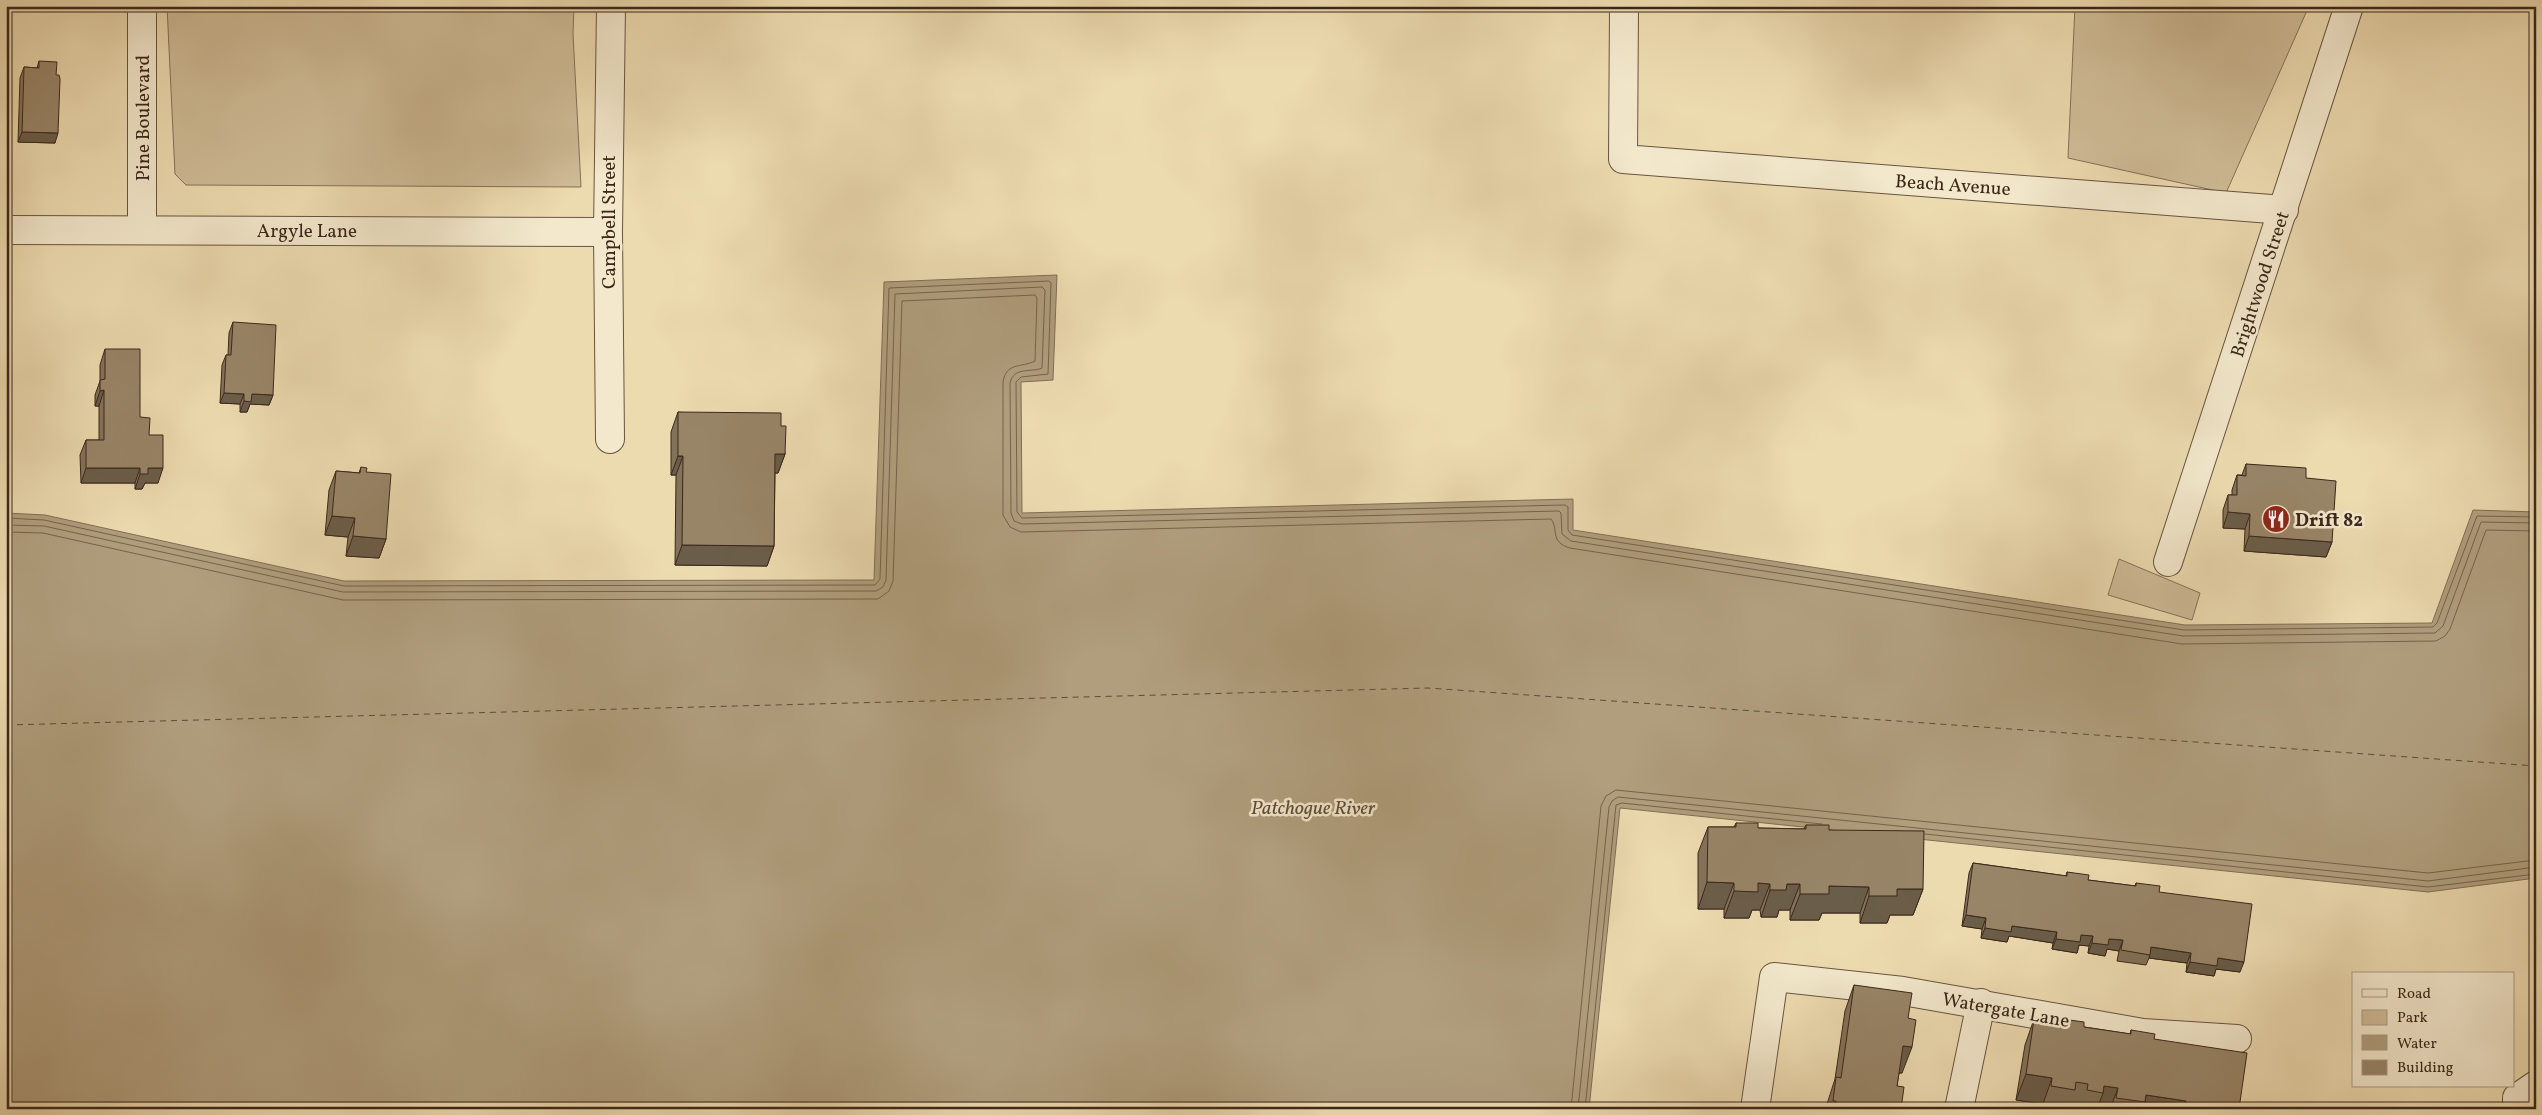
<svg xmlns="http://www.w3.org/2000/svg" width="2542" height="1115" font-family="Vollkorn,serif">
<style>
.green{fill:#cfbc97;stroke:#857259}
.water{fill:#b09e7d;stroke:#816e56}
.lines{fill:none;stroke-linecap:round;stroke-linejoin:round}
.shore{stroke:#76624c;stroke-width:1}
.ferry{stroke:#5e4b38;stroke-width:1;stroke-dasharray:6 5;stroke-linecap:butt}
.street-casing{stroke:#685440;stroke-width:30}
.street{stroke:#f3e8cc;stroke-width:28}
.wall{fill:#837259;stroke:#3b271b}
.shaded-wall{fill:#6a5d49;stroke:#3b271b}
.building{fill:#988568;stroke:#3b271b}
.labels{text-anchor:middle;stroke-width:5;stroke-linejoin:round;paint-order:stroke}
.street-label{font-size:19px;fill:#3b271b;stroke:#f3e8cc}
.poi-label{font-size:19px;font-weight:bold;fill:#3b271b;stroke:#f3e8cc;text-anchor:start}
.water-label{font-size:20px;font-style:italic;fill:#5e4b38;stroke:#f3e8cc}
</style>
<rect width="100%" height="100%" fill="#eddbb0"/>
<filter id="stains"><feTurbulence type="fractalNoise" baseFrequency=".004" numOctaves="4"/><feColorMatrix values="0 0 0 0 .2 0 0 0 0 .09 0 0 0 0 .02 0 0 0 .5 -.17"/></filter>
<radialGradient id="worn" r=".72"><stop offset=".6" stop-color="#630" stop-opacity="0"/><stop offset="1" stop-color="#630" stop-opacity=".3"/></radialGradient>
<g class="green">
<path d="M 167,6 L 574,6 L 573,34 L 581,187 L 186,185 L 175,174 Z"/>
<path d="M 2075,6 L 2309,6 L 2226,193 L 2068,158 Z"/>
<path d="M 2119,559 L 2200,593 L 2192,620 L 2108,595 Z"/>
</g>
<path class="water" d="M 1057,275 L 1053,380 L 1021,382 L 1022,513 L 1573,499 L 1573,530 L 2185,625 L 2432,623 L 2473,510 L 2536,512 L 2536,878 L 2428,892 L 1620,808 L 1589,1109 L 6,1109 L 6,513 L 45,515 L 344,581 L 874,580 L 884,282 Z"/>
<g class="lines">
<g class="shore">
<path d="M 6,518 L 44,520 L 344,586 L 875,585 L 880,579 L 889,288 L 1049,281 L 1051,283 L 1048,374 L 1021,377 L 1016,382 L 1017,512 L 1022,518 L 1565,505 L 1568,507 L 1568,530 L 1572,535 L 2184,630 L 2433,627 L 2437,623 L 2477,516 L 2536,517"/>
<path d="M 6,525 L 44,526 L 343,592 L 876,591 L 883,587 L 886,580 L 895,294 L 1042,287 L 1045,290 L 1042,368 C 1031,373 1014,366 1010,383 L 1011,513 L 1014,521 L 1022,524 L 1559,511 L 1561,513 L 1562,534 L 1571,541 L 2183,636 L 2435,633 L 2443,626 L 2481,522 L 2536,523"/>
<path d="M 6,532 L 43,533 L 343,600 L 878,599 L 889,591 L 893,581 L 902,301 L 1035,295 L 1037,298 L 1035,361 C 1021,368 1006,362 1003,382 L 1003,515 L 1010,527 L 1021,532 L 1551,519 C 1559,529 1549,542 1570,548 L 2182,644 L 2436,641 L 2445,636 L 2450,629 L 2486,530 L 2536,531"/>
<path d="M 1925,834 L 2428,887 L 2536,874"/>
<path d="M 1571,1109 L 1601,806 L 1606,796 L 1616,790 L 2428,873 L 2536,860"/>
<path d="M 1578,1109 L 1609,807 L 1612,801 L 1618,797 L 2428,881 L 2536,867"/>
<path d="M 1585,1109 L 1616,805 L 1622,803 L 1822,824"/>
</g>
<path class="ferry" d="M 6,725 L 1428,688 L 2536,766"/>
<g class="street-casing">
<g id="street">
<path d="M 142,6 L 142,229"/>
<path d="M 1624,6 L 1623,159 L 2284,210"/>
<path d="M 6,230 L 608,232"/>
<path d="M 610,439 L 608,232 L 611,6"/>
<path d="M 2168,562 L 2349,6"/>
<path d="M 1755,1109 L 1774,977 L 1903,991 L 2143,1033 L 2237,1039"/>
<path d="M 1959,1109 L 1981,1003"/>
<path d="M 2517,1109 L 2517,1098 L 2536,1085"/>
</g>
</g>
<use href="#street" class="street"/>
</g>
<g class="wall">
<path d="M 39,61 L 55,143 L 18,142 L 20,78 L 24,67 L 37,68 Z"/>
<path d="M 233,322 L 273,395 L 269,405 L 250,404 L 247,412 L 240,412 L 240,404 L 220,403 L 222,365 L 226,355 L 228,355 L 229,333 Z"/>
<path d="M 105,349 L 149,435 L 158,483 L 145,483 L 142,489 L 135,489 L 135,483 L 81,483 L 80,455 L 86,440 L 99,440 L 99,406 L 95,406 L 95,395 L 100,381 L 100,365 Z"/>
<path d="M 678,412 L 781,426 L 785,454 L 778,473 L 775,473 L 774,546 L 767,566 L 675,565 L 676,475 L 671,475 L 671,432 Z"/>
<path d="M 2246,464 L 2306,478 L 2332,542 L 2326,557 L 2244,551 L 2245,529 L 2223,528 L 2223,510 L 2228,495 L 2232,495 L 2232,490 L 2237,475 L 2242,475 Z"/>
<path d="M 361,467 L 366,472 L 386,539 L 379,558 L 346,556 L 348,537 L 325,535 L 329,490 L 336,471 L 359,473 Z"/>
<path d="M 1736,823 L 1758,828 L 1804,829 L 1806,825 L 1829,830 L 1923,889 L 1913,915 L 1890,915 L 1887,923 L 1860,923 L 1860,913 L 1822,913 L 1819,920 L 1790,920 L 1790,910 L 1779,910 L 1777,917 L 1761,917 L 1760,910 L 1752,910 L 1749,918 L 1724,918 L 1724,909 L 1698,909 L 1698,853 L 1708,827 L 1734,827 Z"/>
<path d="M 1973,863 L 2066,876 L 2067,872 L 2088,880 L 2135,886 L 2136,883 L 2159,892 L 2240,972 L 2216,969 L 2214,976 L 2186,972 L 2187,963 L 2149,958 L 2146,965 L 2117,961 L 2119,951 L 2107,949 L 2105,956 L 2088,953 L 2089,946 L 2079,945 L 2077,953 L 2052,949 L 2053,943 L 2009,936 L 2007,942 L 1981,938 L 1982,929 L 1962,926 L 1969,873 Z"/>
<path d="M 1854,985 L 1908,1018 L 1902,1073 L 1899,1073 L 1897,1086 L 1901,1109 L 1826,1109 L 1827,1104 L 1835,1079 L 1845,1011 Z"/>
<path d="M 2034,1019 L 2061,1023 L 2062,1019 L 2084,1027 L 2130,1034 L 2131,1030 L 2154,1039 L 2239,1109 L 2042,1109 L 2043,1104 L 2016,1100 L 2025,1045 Z"/>
</g>
<g class="shaded-wall">
<path d="M 22,132 L 58,133 L 55,143 L 18,142 Z"/>
<path d="M 104,390 L 99,406 L 95,406 L 100,391 Z"/>
<path d="M 224,393 L 244,394 L 240,404 L 220,403 Z"/>
<path d="M 252,394 L 273,395 L 269,405 L 250,404 L 247,412 L 240,412 L 244,401 Z"/>
<path d="M 775,454 L 785,454 L 778,473 L 768,473 Z"/>
<path d="M 678,456 L 683,456 L 676,475 L 671,475 Z"/>
<path d="M 86,468 L 140,468 L 135,483 L 81,483 Z"/>
<path d="M 148,468 L 163,468 L 158,483 L 145,483 L 142,489 L 135,489 L 140,474 Z"/>
<path d="M 2228,512 L 2250,514 L 2245,529 L 2223,528 Z"/>
<path d="M 332,516 L 355,518 L 348,537 L 325,535 Z"/>
<path d="M 353,536 L 386,539 L 379,558 L 346,556 Z"/>
<path d="M 2249,536 L 2332,542 L 2326,557 L 2244,551 Z"/>
<path d="M 682,545 L 774,546 L 767,566 L 675,565 Z"/>
<path d="M 1707,882 L 1734,883 L 1724,909 L 1698,909 Z"/>
<path d="M 1758,883 L 1770,884 L 1760,910 L 1752,910 L 1749,918 L 1724,918 L 1734,891 Z"/>
<path d="M 1787,884 L 1800,884 L 1790,910 L 1779,910 L 1777,917 L 1761,917 L 1770,890 Z"/>
<path d="M 1829,886 L 1869,887 L 1860,913 L 1822,913 L 1819,920 L 1790,920 L 1800,894 Z"/>
<path d="M 1897,889 L 1923,889 L 1913,915 L 1890,915 L 1887,923 L 1860,923 L 1869,896 Z"/>
<path d="M 1966,915 L 1986,918 L 1982,929 L 1962,926 Z"/>
<path d="M 2012,926 L 2057,932 L 2053,943 L 2009,936 L 2007,942 L 1981,938 L 1985,928 Z"/>
<path d="M 2081,935 L 2093,936 L 2089,946 L 2079,945 L 2077,953 L 2052,949 L 2056,939 Z"/>
<path d="M 2109,939 L 2123,940 L 2119,951 L 2107,949 L 2105,956 L 2088,953 L 2092,943 Z"/>
<path d="M 2151,947 L 2191,953 L 2187,963 L 2149,958 Z"/>
<path d="M 2218,958 L 2244,962 L 2240,972 L 2216,969 L 2214,976 L 2186,972 L 2190,962 Z"/>
<path d="M 1903,1046 L 1912,1047 L 1902,1073 L 1893,1072 Z"/>
<path d="M 2026,1074 L 2052,1078 L 2043,1104 L 2016,1100 Z"/>
<path d="M 2104,1086 L 2118,1088 L 2110,1109 L 2097,1109 L 2103,1093 Z"/>
<path d="M 2146,1095 L 2186,1101 L 2183,1109 L 2143,1109 L 2145,1102 Z"/>
</g>
<g class="building">
<path d="M 39,61 L 57,62 L 56,75 L 59,75 L 60,79 L 58,133 L 22,132 L 24,67 L 39,68 Z"/>
<path d="M 233,322 L 276,325 L 273,395 L 252,394 L 251,402 L 244,401 L 244,394 L 224,393 L 226,355 L 231,355 Z"/>
<path d="M 105,349 L 140,349 L 140,417 L 150,418 L 149,435 L 163,435 L 163,468 L 148,468 L 148,474 L 140,474 L 140,468 L 86,468 L 86,440 L 104,440 L 104,390 L 100,391 L 100,380 L 105,379 Z"/>
<path d="M 678,412 L 781,413 L 781,426 L 786,426 L 785,454 L 775,454 L 774,546 L 682,545 L 683,456 L 678,456 Z"/>
<path d="M 2246,464 L 2306,468 L 2306,478 L 2336,481 L 2332,542 L 2249,536 L 2250,514 L 2228,512 L 2228,495 L 2237,495 L 2237,475 L 2246,476 Z"/>
<path d="M 361,467 L 367,468 L 366,472 L 391,474 L 386,539 L 353,536 L 355,518 L 332,516 L 336,471 L 360,473 Z"/>
<path d="M 1736,823 L 1758,823 L 1758,828 L 1806,829 L 1806,825 L 1829,825 L 1829,830 L 1924,831 L 1923,889 L 1897,889 L 1897,896 L 1869,896 L 1869,887 L 1829,886 L 1829,894 L 1800,894 L 1800,884 L 1787,884 L 1786,890 L 1770,890 L 1770,884 L 1758,883 L 1758,892 L 1734,891 L 1734,883 L 1707,882 L 1708,827 L 1736,827 Z"/>
<path d="M 1973,863 L 2067,876 L 2067,872 L 2089,875 L 2088,880 L 2136,886 L 2136,883 L 2160,886 L 2159,892 L 2252,904 L 2244,962 L 2218,958 L 2217,966 L 2190,962 L 2191,953 L 2151,947 L 2150,955 L 2121,950 L 2123,940 L 2109,939 L 2108,945 L 2092,943 L 2093,936 L 2081,935 L 2080,942 L 2056,939 L 2057,932 L 2012,926 L 2011,932 L 1985,928 L 1986,918 L 1966,915 Z"/>
<path d="M 1854,985 L 1912,993 L 1908,1018 L 1916,1020 L 1912,1047 L 1903,1046 L 1897,1086 L 1904,1087 L 1901,1109 L 1835,1109 L 1836,1101 L 1833,1101 L 1836,1077 L 1841,1078 Z"/>
<path d="M 2034,1019 L 2062,1023 L 2062,1019 L 2084,1022 L 2084,1027 L 2131,1034 L 2131,1030 L 2155,1034 L 2154,1039 L 2247,1053 L 2239,1109 L 2229,1109 L 2213,1106 L 2213,1109 L 2185,1109 L 2186,1101 L 2146,1095 L 2145,1102 L 2116,1098 L 2118,1088 L 2104,1086 L 2103,1093 L 2087,1090 L 2088,1084 L 2076,1082 L 2075,1090 L 2051,1086 L 2052,1078 L 2026,1074 Z"/>
</g>
<defs>
<g id="restaurant-disc" transform="scale(1.4375)"><circle r="9.5" fill="#8f2418" stroke="#f3e8cc"/><path d="M-5-6h1v4h1v-4h1v4h1v-4h1v5L-1.5 .5V6h-2V.5L-5-1ZM5-6V6H3V1.5H1.5Q1.5-4 5-6Z" fill="#fff"/></g>
</defs>
<g fill-rule="evenodd">
<use href="#restaurant-disc" x="2276" y="519"/>
</g>
<g class="labels">
<g class="street-label">
<text transform="translate(142 118) rotate(-90)" y="7">Pine Boulevard</text>
<text transform="translate(1953 184) rotate(4)" y="7">Beach Avenue</text>
<text transform="translate(608 222) rotate(-90)" y="7">Campbell Street</text>
<text x="307" y="237">Argyle Lane</text>
<text transform="translate(2259 284) rotate(-72)" y="7">Brightwood Street</text>
<text transform="translate(2006 1009) rotate(10)" y="7">Watergate Lane</text>
</g>
<g class="poi-label">
<text x="2295" y="526">Drift 82</text>
</g>
<g class="water-label">
<text x="1313" y="814">Patchogue River</text>
</g>
</g>
<rect width="2542" height="1115" fill="none" stroke="#eddbb0" stroke-width="25"/>
<rect x="8" y="8" width="2527" height="1100" fill="none" stroke="#3b271b" stroke-width="2.5"/>
<rect x="12" y="12" width="2517" height="1090" fill="none" stroke="#3b271b"/>
<rect x="2352" y="972" width="162" height="115" fill="#f3e8cc" stroke="#a99b85"/>
<rect x="2362" y="989" width="25" height="8" fill="#f3e8cc" stroke="#a99b85"/>
<text x="2397" y="998" font-size="15" fill="#3b271b">Road</text>
<rect x="2362" y="1010" width="25" height="15" fill="#cfbc97" stroke="#a99b85"/>
<text x="2397" y="1022" font-size="15" fill="#3b271b">Park</text>
<rect x="2362" y="1035" width="25" height="15" fill="#b09e7d" stroke="#a99b85"/>
<text x="2397" y="1048" font-size="15" fill="#3b271b">Water</text>
<rect x="2362" y="1060" width="25" height="15" fill="#988568" stroke="#a99b85"/>
<text x="2397" y="1072" font-size="15" fill="#3b271b">Building</text>
<rect width="100%" height="100%" filter="url(#stains)"/>
<rect width="100%" height="100%" fill="url(#worn)"/>
</svg>
